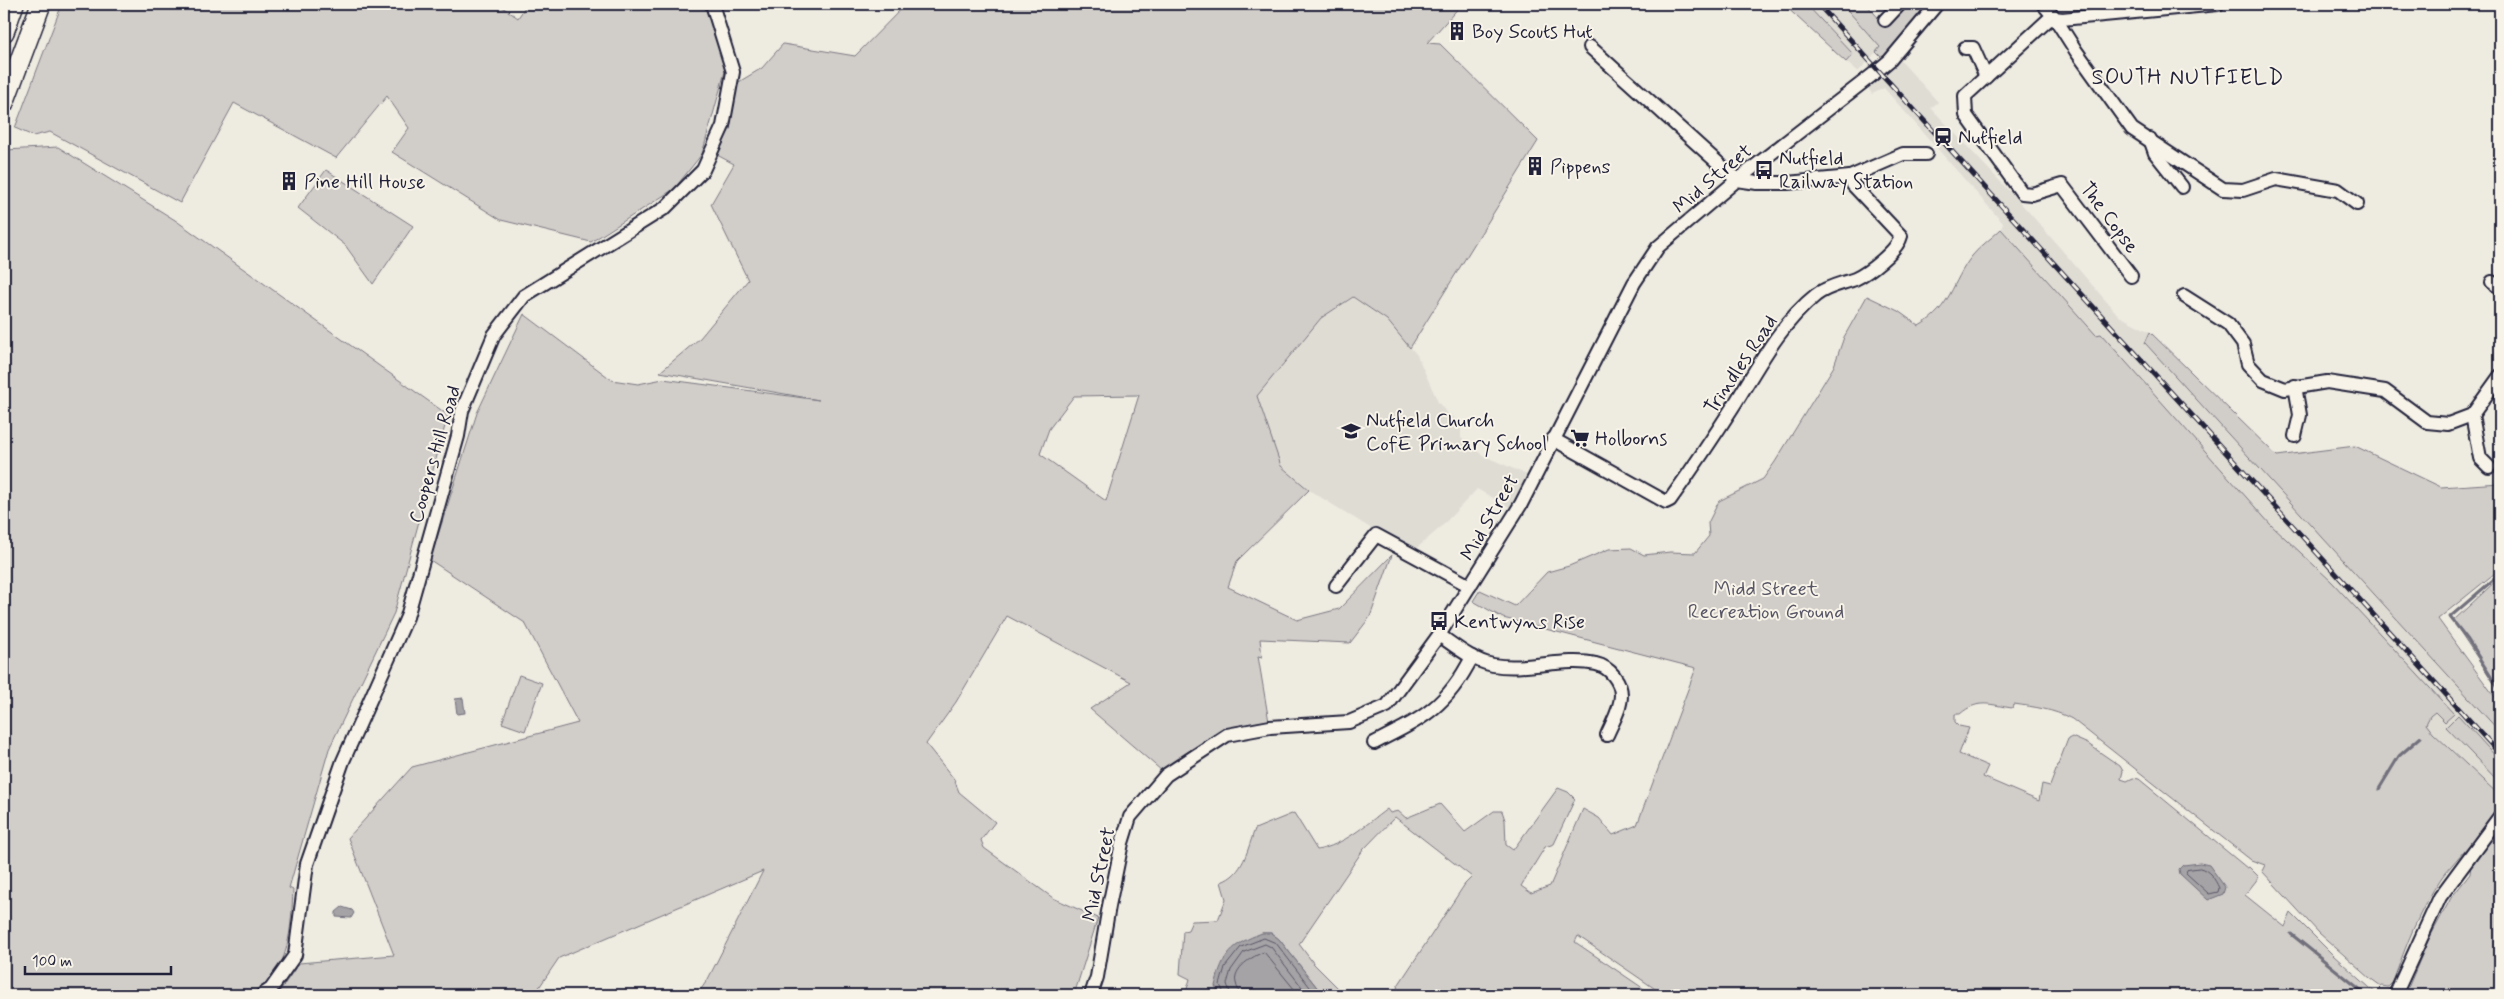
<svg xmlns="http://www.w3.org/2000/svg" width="2504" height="999" font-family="Mynerve,sans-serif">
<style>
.built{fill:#dfdcd4}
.green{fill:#d1cdc9;stroke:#7a7882;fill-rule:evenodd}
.water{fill:#a6a3a6;stroke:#716f7b}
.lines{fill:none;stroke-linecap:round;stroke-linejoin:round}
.shore{stroke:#575666;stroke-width:1}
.stream{stroke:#716f7b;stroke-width:3}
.minor-casing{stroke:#22223b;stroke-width:16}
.highway-casing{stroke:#22223b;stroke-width:22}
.minor{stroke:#f7f3e8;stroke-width:12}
.highway{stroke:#f7f3e8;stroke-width:19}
.rail-casing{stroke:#22223b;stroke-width:5}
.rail{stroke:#f7f3e8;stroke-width:3;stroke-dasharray:9;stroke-linecap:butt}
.labels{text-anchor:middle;stroke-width:4;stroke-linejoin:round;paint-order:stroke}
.poi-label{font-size:20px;fill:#22223b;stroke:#f7f3e8;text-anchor:start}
.street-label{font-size:20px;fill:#22223b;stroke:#f7f3e8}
.park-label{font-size:20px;fill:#575566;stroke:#f7f3e8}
.quarter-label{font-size:22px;letter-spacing:1px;fill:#22223b;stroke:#f7f3e8}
</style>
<rect width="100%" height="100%" fill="#eeebe1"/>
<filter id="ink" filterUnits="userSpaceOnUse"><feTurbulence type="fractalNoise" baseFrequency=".02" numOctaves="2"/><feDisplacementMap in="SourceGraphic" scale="10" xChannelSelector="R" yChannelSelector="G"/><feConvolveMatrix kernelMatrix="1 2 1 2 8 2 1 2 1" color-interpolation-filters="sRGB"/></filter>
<g filter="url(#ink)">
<g class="built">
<path d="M 1806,4 L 1841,4 L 1881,47 L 1858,72 L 1846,62 L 1852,53 Z"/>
<path d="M 1900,60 L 1938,102 L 1931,108 L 2027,210 L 2119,316 L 2150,332 L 2493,694 L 2500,704 L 2500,796 L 2433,733 L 2001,229 L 2003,223 L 1884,88 L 1872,94 L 1866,85 Z"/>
<path d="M 1354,297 L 1387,320 L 1417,355 L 1438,402 L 1446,412 L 1461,423 L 1461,438 L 1482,455 L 1534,478 L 1517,511 L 1477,489 L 1441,527 L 1411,553 L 1309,490 L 1233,425 L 1321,318 Z"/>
</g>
<g class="green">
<path d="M 62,4 L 498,4 L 518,18 L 527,4 L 704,4 L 726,68 L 702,154 L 674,189 L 591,242 L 501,220 L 392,152 L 409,128 L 387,96 L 336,158 L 234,103 L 180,203 L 50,132 L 33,136 L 15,128 Z"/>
<path d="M 906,4 L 1462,4 L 1427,43 L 1440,44 L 1538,141 L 1410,348 L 1387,320 L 1353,297 L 1321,318 L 1257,396 L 1281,466 L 1309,490 L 1237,561 L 1228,587 L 1297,620 L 1339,609 L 1392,555 L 1370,617 L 1350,643 L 1260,639 L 1262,657 L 1258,656 L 1269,722 L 1162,771 L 1090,709 L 1131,682 L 1007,616 L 956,702 L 926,744 L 954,779 L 959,792 L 995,822 L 981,840 L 984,848 L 1053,898 L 1098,918 L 1074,995 L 697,995 L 708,979 L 763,871 L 559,958 L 536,992 L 539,995 L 277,995 L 299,963 L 394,955 L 348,838 L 412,767 L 578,723 L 525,623 L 430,560 L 477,413 L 524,314 L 612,380 L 638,384 L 663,379 L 819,400 L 660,372 L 700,338 L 748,280 L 711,204 L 734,164 L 717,155 L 728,132 L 737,83 L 762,68 L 783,44 L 855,56 ZM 1139,395 L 1106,501 L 1040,454 L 1049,429 L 1074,396 Z"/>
<path d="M 1783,4 L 1806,4 L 1853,54 L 1846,62 Z"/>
<path d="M 1842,4 L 1866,4 L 1882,22 L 1891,24 L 1909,4 L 1929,4 L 1884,60 L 1876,52 L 1880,47 Z"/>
<path d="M 58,147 L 175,220 L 448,415 L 394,613 L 329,749 L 289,888 L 293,890 C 291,929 290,973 253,995 L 4,995 L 4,154 L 6,150 Z"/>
<path d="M 326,170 L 413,226 L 373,284 L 345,245 L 298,208 Z"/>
<path d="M 2001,229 L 2096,335 L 2101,334 L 2271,525 L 2332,582 L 2454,714 L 2445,722 L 2435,712 L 2430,716 L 2426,724 L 2433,733 L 2500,796 C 2500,814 2454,861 2442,877 C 2419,910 2406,945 2393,982 L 2388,987 L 2381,986 L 2370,978 L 2319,933 L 2262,871 L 2265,865 L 2251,860 L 2072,719 C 2053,709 2034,707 2014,704 L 2012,708 C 1990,705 1979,698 1960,714 L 1955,714 L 1955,722 L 1959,726 L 1969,728 L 1959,754 L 1988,766 L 1983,777 L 2039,801 L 2042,784 L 2050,786 L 2068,739 L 2072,737 L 2088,744 L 2120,766 L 2123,771 L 2121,779 L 2127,781 L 2133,778 L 2139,779 L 2247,868 L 2249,867 L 2259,877 L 2245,895 L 2285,927 L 2291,913 L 2334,956 L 2378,995 L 1664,995 L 1578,936 L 1575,942 L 1653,995 L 1391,995 L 1398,989 L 1397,987 L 1465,884 L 1472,877 L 1395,817 L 1363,850 L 1299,944 L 1314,964 L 1345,995 L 1323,995 L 1279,939 L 1271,933 L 1262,933 L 1215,986 L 1221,995 L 1185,995 L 1190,979 L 1180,974 L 1183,931 L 1188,930 L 1192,921 L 1218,920 L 1226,899 L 1221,882 C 1244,874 1247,850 1255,829 L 1294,813 L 1317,850 C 1344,845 1365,825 1387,809 L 1390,813 L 1398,811 L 1406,818 L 1440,804 L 1465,832 L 1494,811 L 1502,811 L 1505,820 L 1506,845 L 1513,850 L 1558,788 L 1568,792 L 1575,799 L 1554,844 L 1545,847 L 1521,886 L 1531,893 L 1550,886 L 1583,809 L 1599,818 L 1613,835 L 1637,825 L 1696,668 L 1503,618 L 1473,601 L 1480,590 L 1515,606 L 1547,572 L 1569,566 L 1609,549 L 1631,548 L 1644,555 L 1670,552 L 1695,553 L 1709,536 L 1708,523 L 1719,501 L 1763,479 L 1775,462 L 1834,366 L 1844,337 L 1867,296 L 1898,311 L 1919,326 C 1952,307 1951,283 1972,256 C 1980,246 1992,238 2001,229 Z"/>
<path d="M 2150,332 L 2277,456 L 2355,446 L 2441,487 L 2500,483 L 2500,569 L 2438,619 L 2500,704 L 2500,732 L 2145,343 Z"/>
<path d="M 2500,577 L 2500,677 L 2494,683 L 2453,621 Z"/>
<path d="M 519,675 L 542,683 L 525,731 L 502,723 Z"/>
<path d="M 2458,715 L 2500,761 L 2500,783 L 2446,727 Z"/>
<path d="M 2500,826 L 2500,995 L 2405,995 L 2428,941 L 2451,898 L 2470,874 L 2471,865 Z"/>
</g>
<g class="water">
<path d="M 463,698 L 465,713 L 457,714 L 455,699 Z"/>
<path d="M 2200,863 L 2209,865 L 2225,887 L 2223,894 L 2208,900 L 2180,874 L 2179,869 L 2183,865 Z"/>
<path d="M 342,907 L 352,910 L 354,913 L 351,918 L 336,917 L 336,912 Z"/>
<path d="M 1262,933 L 1271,933 L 1279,939 L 1323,995 L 1221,995 L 1215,986 C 1223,953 1231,945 1262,933 Z"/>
</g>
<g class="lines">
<g class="shore">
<path d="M 2200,868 C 2209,870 2215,879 2219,888 L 2218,892 L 2209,894 L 2186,873 L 2187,870 Z"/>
<path d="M 1225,995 L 1220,985 L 1225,967 L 1241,947 L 1264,938 L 1276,943 L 1316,995"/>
<path d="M 1231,995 L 1227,984 L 1231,970 L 1244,952 L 1265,944 L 1271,947 L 1308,995"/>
<path d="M 1239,995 C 1239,990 1237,988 1236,983 C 1232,968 1253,956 1264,952 L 1299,995"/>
</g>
<g class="stream">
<path d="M 2500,574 L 2450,617 L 2468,640 L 2500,691"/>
<path d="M 2379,789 L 2399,756 L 2421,737"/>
<path d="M 2291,934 L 2367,995"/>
</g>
<g class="minor-casing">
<g id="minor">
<path d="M 2043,4 L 2055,18 L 2062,19 L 2218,4"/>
<path d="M 1885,20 L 1900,4"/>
<path d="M 1590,47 L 1737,180 L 1757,183 L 1787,183 L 1850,177 L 1903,154 L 1926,154"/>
<path d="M 1965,48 L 1973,48 L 1986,77"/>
<path d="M 2150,139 L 2155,153 L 2182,187"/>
<path d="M 2131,276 L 2062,185 L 2032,194 L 2022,193 L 1966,115 L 1965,96 L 2048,20 L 2055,18 L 2076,51 L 2132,129 L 2223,189 L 2243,190 L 2276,179 L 2338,190 L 2357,204"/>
<path d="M 2492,282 L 2500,288"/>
<path d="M 2184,296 L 2228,324 L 2243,344 L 2248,364 L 2263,380 L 2285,389 L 2327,382 L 2385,391 L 2427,422 L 2448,424 L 2472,415 L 2500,376"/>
<path d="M 2472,415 L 2480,458 L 2489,467"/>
<path d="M 2295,436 L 2300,415 L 2295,386"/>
<path d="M 1553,439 L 1666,502 L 1670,500 C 1693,468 1715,435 1736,402 C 1759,365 1781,323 1816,295 C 1828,286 1841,284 1855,279 C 1868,273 1898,250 1901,236 L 1853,185 L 1850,177"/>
<path d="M 1336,586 L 1376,535 L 1470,586"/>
<path d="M 1439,635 C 1455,646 1473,661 1493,665 C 1526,671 1565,657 1596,664 C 1610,667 1621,682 1621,695 C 1621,709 1612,723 1607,735"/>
<path d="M 1374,743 C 1422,719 1447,707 1472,657"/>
<path d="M 262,995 L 271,989 L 295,955 L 307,864 L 343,761 L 407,617 L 458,436 L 462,411 L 494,335 L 524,296 L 665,208 L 703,170 L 723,126 L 733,72 L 712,4"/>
<path d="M 1091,995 L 1097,977 L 1109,906 L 1122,843 L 1130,817 L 1166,775 L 1227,735 L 1270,727 L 1349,722 L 1387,706 L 1439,635 L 1521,504 L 1634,283 L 1658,247 L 1737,180 L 1871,76 L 1890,60 L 1937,4"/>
<path d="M 2395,995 L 2440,897 L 2500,816"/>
</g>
</g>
<g class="highway-casing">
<g id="highway">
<path d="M 4,32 L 14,4"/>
<path d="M 4,103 L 41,4"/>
</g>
</g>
<use href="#minor" class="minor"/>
<use href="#highway" class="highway"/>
<g class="rail-casing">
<path id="rail" d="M 1818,4 L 2500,754"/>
</g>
<use href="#rail" class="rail"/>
</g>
</g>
<defs>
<g id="building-bare" transform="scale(1.5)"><path d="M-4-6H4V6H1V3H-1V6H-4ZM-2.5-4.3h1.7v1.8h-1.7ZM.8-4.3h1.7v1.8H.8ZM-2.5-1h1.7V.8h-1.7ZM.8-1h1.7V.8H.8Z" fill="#22223b" stroke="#f7f3e8" stroke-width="2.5" paint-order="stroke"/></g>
<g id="station-bare" transform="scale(1.5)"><path d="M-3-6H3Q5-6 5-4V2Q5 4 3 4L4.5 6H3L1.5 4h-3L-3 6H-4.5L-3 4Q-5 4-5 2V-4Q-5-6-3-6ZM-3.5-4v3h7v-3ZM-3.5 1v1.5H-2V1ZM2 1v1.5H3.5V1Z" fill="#22223b" stroke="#f7f3e8" stroke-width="2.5" paint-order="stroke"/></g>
<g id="bus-bare" transform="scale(1.5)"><path d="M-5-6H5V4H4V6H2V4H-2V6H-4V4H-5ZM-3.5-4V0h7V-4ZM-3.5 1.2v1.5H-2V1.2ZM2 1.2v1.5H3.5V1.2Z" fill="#22223b" stroke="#f7f3e8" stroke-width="2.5" paint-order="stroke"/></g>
<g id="school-bare" transform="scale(1.5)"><path d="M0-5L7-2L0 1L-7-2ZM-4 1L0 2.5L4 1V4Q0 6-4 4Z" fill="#22223b" stroke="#f7f3e8" stroke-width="2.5" paint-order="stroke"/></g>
<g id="supermarket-bare" transform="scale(1.5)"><path d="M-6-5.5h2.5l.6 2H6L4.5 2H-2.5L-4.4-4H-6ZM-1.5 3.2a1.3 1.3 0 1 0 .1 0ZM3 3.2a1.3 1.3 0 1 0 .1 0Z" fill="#22223b" stroke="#f7f3e8" stroke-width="2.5" paint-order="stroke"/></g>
</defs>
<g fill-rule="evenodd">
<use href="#building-bare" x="1457" y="31"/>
<use href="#station-bare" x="1943" y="137"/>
<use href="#building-bare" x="1535" y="166"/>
<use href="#bus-bare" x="1764" y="170"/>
<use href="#building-bare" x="289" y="181"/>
<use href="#school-bare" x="1351" y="431"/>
<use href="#supermarket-bare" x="1580" y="438"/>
<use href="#bus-bare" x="1439" y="621"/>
</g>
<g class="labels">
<g class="poi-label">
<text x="1472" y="38">Boy Scouts Hut</text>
<text x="1958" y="144">Nutfield</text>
<text x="1779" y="165">Nutfield<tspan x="1779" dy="23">Railway Station</tspan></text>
<text x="1550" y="173">Pippens</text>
<text x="304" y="188">Pine Hill House</text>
<text x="1366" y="427">Nutfield Church<tspan x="1366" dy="23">CofE Primary School</tspan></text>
<text x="1595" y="445">Holborns</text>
<text x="1454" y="628">Kentwyns Rise</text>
</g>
<g class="street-label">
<text transform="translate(1712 178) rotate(-40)" y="7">Mid Street</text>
<text transform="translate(2110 217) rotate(53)" y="7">The Copse</text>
<text transform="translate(1740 364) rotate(-56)" y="7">Trindles Road</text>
<text transform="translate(434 454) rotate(-74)" y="7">Coopers Hill Road</text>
<text transform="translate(1489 517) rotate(-60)" y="7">Mid Street</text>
<text transform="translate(1098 874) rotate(-78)" y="7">Mid Street</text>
</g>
<g class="park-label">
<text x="1766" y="595">Midd Street<tspan x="1766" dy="23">Recreation Ground</tspan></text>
</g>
<g class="quarter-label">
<text x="2188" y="84">SOUTH NUTFIELD</text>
</g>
</g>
<rect width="2504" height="999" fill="none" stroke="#f7f3e8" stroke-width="20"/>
<rect x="10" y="10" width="2484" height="979" fill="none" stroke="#22223b" stroke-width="2" filter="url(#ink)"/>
<path d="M25 966v8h146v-8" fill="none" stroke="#22223b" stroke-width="2.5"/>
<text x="32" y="966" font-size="15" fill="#22223b" stroke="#f7f3e8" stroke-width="4" paint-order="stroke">100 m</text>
</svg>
